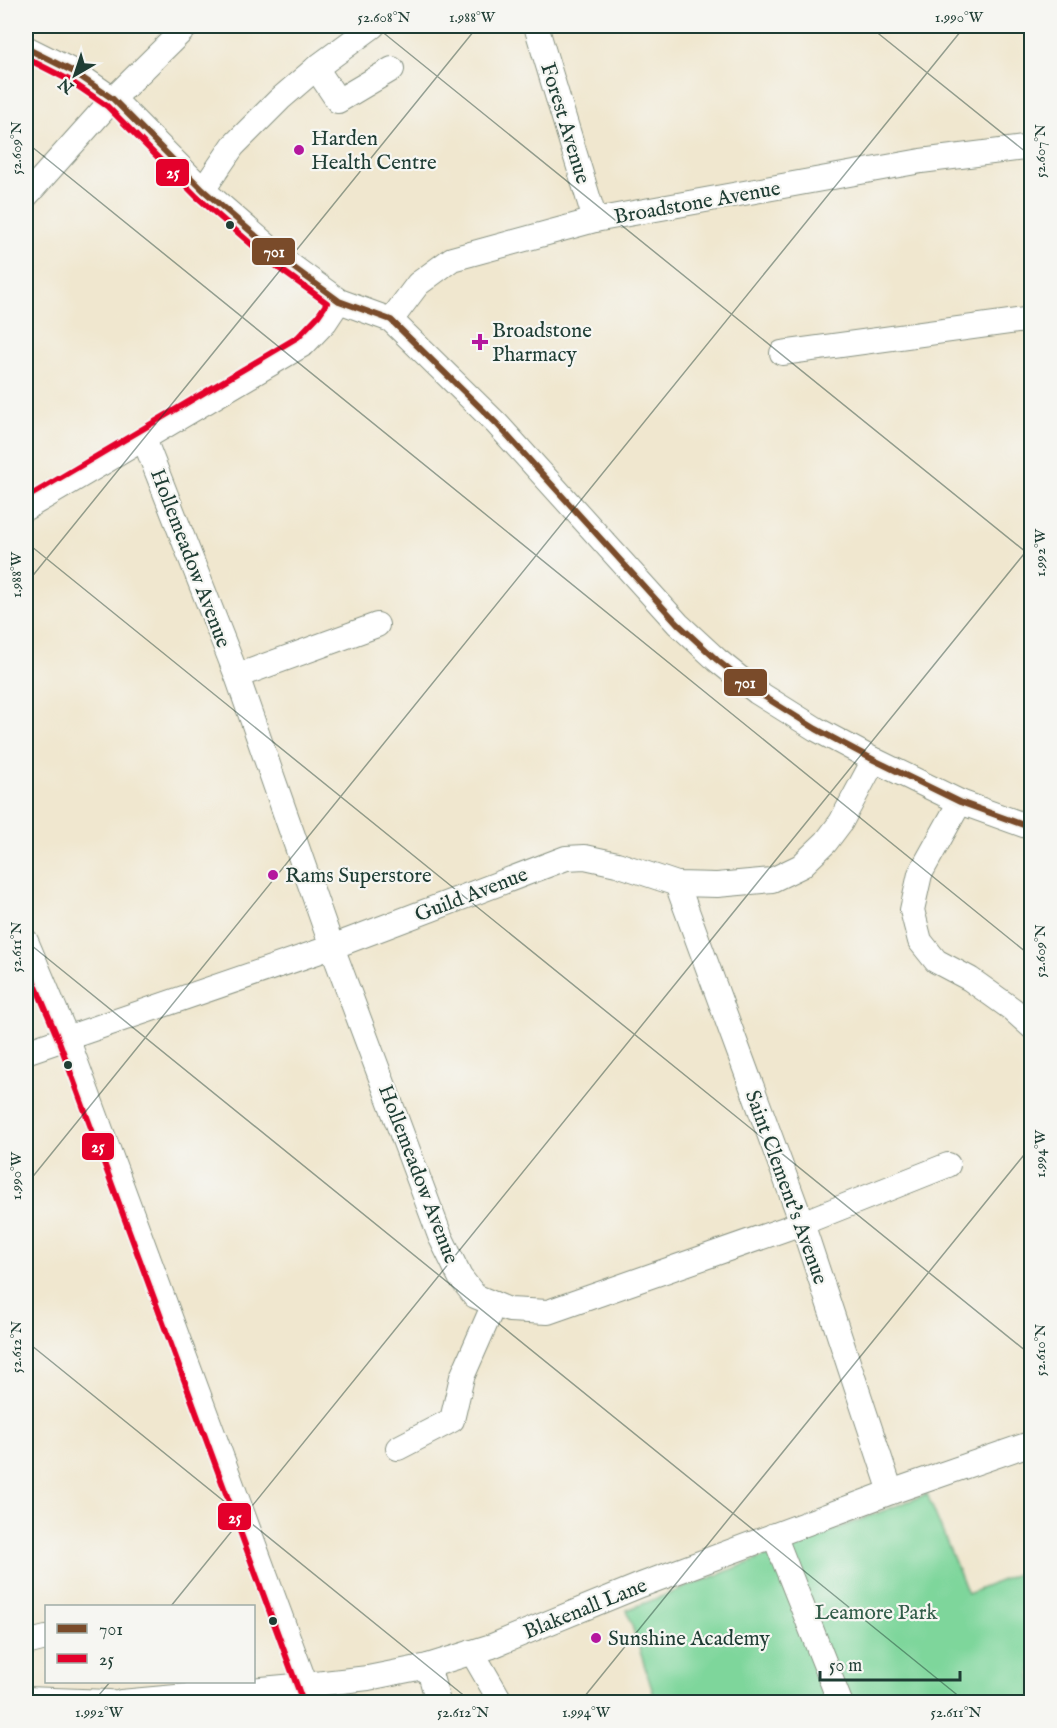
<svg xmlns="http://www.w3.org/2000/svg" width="1057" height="1728" font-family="'IM FELL English',serif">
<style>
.green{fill:#7ed69b;stroke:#4e8a68;stroke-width:1.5}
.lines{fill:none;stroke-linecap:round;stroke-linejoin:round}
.minor-casing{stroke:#889282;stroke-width:26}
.minor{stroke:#fff;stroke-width:24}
.bus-1-casing{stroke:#f6f6f2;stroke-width:10}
.bus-2-casing{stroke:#f6f6f2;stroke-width:10}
.bus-1{stroke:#7a4b2a;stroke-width:6}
.bus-2{stroke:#e4002b;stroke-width:6}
.ticks{fill:none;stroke:#1f3d34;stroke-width:1.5;stroke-opacity:0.45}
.poi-dot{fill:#b5179e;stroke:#f6f6f2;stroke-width:2}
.bus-dot{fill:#1f3d34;stroke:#f6f6f2;stroke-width:2}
.labels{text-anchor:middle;stroke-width:4.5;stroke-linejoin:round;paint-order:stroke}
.street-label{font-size:21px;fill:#1f3d34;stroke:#f6f6f2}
.poi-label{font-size:21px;fill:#1f3d34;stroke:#f6f6f2;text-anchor:start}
.park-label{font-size:21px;fill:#325c49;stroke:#f6f6f2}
.line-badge{stroke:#f6f6f2;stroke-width:2}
.badge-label{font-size:16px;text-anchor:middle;font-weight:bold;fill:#fff}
.neatline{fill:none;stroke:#1f3d34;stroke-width:2}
.ticks-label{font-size:15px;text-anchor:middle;fill:#1f3d34}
</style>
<rect width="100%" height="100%" fill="#f6f6f2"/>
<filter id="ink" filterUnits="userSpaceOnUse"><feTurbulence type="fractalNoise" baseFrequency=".0167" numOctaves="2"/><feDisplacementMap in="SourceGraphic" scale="12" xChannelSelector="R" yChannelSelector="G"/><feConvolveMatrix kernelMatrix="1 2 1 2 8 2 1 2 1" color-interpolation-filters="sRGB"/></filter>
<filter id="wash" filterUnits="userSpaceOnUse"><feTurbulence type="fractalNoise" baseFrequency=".008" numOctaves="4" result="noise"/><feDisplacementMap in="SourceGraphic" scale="24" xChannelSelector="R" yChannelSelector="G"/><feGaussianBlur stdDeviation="1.35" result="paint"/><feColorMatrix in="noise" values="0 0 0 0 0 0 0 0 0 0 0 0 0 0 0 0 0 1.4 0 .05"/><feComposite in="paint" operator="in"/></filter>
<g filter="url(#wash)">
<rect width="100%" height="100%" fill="#f0e7cf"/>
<path class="green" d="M 927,1494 L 968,1594 L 1031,1568 L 1031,1702 L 656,1702 L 627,1610 Z"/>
</g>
<g filter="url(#ink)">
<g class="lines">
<g class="minor-casing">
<g id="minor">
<path d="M 536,26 L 595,220"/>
<path d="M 26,48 L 74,72 L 113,99 L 203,190 L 286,262 L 339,301 L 391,320 L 497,424 L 678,624 L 717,660 L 757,692 L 816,729 L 874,760 L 960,802 L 1032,828"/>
<path d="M 316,68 L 338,101 L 392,69"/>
<path d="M 203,190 L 233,146 L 280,99 L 316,68 L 373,26"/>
<path d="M 26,196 L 113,99 L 187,26"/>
<path d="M 391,320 L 418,284 L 452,259 L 595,220 L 921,161 L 1032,147"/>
<path d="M 782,353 L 1032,319"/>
<path d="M 144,439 L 237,676 L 332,947 L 440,1236 L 460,1277 L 475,1296 L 509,1310 L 548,1312 L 802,1223 L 948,1165"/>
<path d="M 26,508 L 304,344 L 325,322 L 339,301"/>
<path d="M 237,676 L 377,625"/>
<path d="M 960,802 L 920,874 L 912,910 L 920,941 L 936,961 L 970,979 L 1012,1009 L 1032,1027"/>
<path d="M 677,884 L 802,1223 L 891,1492"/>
<path d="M 26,941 L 67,1038 L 312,1702"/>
<path d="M 26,1052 L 332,947 L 566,858 L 585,857 L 617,864 L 677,884 L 717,885 L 772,880 L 801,866 L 826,842 L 841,822 L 874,760"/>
<path d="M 398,1448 L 452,1420 L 462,1377 L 494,1304"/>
<path d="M 774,1535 L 840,1702"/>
<path d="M 26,1643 L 46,1638"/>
<path d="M 472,1652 L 501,1702"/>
<path d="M 428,1666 L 438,1702"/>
<path d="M 26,1699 L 109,1702"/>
<path d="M 121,1702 L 306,1685 L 368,1678 L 428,1666 L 492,1646 L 641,1585 L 891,1492 L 1032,1443"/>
</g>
</g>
<use href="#minor" class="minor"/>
<g class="bus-1-casing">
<path id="bus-1" d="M 26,48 L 74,72 L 113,99 L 203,190 L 286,262 L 339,301 L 391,320 L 497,424 L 678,624 L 717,660 L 757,692 L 816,729 L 874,760 L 960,802 L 1032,828"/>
</g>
<g class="bus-2-casing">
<g id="bus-2">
<path d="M 26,58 L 69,80 L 107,106 L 197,197 L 280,269 L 327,303 L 318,316 L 298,337 L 26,498"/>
<path d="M 26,963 L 59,1041 L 303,1702"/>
</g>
</g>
<use href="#bus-1" class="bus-1"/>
<use href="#bus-2" class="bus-2"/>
</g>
</g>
<path class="ticks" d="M 375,26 L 1032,557M 869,26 L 1032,157M 26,142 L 1032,957M 26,542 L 1032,1356M 26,584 L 478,26M 26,941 L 966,1702M 26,1185 L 965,26M 26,1341 L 472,1702M 171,1606 L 1032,544M 93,1702 L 110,1682M 580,1702 L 1032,1145"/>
<g class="poi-dot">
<circle cx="299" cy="150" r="6"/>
<path d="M477 333h6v6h6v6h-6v6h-6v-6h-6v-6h6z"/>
<circle cx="273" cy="875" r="6"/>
<circle cx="596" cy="1638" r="6"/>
</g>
<g class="bus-dot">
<circle cx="230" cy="225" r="5"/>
<circle cx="68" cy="1065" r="5"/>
<circle cx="273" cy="1621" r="5"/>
</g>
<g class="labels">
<g class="street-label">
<text transform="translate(566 123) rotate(73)" y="7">Forest Avenue</text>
<text transform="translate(697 202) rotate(-10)" y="7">Broadstone Avenue</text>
<text transform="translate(191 558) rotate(69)" y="7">Hollemeadow Avenue</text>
<text transform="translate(471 894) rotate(-21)" y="7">Guild Avenue</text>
<text transform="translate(419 1174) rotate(69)" y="7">Hollemeadow Avenue</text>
<text transform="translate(787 1187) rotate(70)" y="7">Saint Clement's Avenue</text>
<text transform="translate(585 1608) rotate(-22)" y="7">Blakenall Lane</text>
</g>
<g class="poi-label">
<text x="311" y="145">Harden<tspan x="311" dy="24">Health Centre</tspan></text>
<text x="492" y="337">Broadstone<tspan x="492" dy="24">Pharmacy</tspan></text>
<text x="285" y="882">Rams Superstore</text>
<text x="608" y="1645">Sunshine Academy</text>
</g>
<g class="park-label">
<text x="876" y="1619">Leamore Park</text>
</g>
</g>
<g class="line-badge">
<rect x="155" y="158" width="35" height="29" rx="6" fill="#e4002b"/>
<rect x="251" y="237" width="45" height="29" rx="6" fill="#7a4b2a"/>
<rect x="723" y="668" width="45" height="29" rx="6" fill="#7a4b2a"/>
<rect x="81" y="1132" width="34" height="29" rx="6" fill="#e4002b"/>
<rect x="217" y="1502" width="35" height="29" rx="6" fill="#e4002b"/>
</g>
<g class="badge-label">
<text x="173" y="178">25</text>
<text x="274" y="257">701</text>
<text x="745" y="688">701</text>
<text x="98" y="1152">25</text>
<text x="235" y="1523">25</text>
</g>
<rect width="1057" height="1728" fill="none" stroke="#f6f6f2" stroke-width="66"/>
<rect x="45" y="1605" width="210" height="78" fill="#f6f6f2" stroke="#a0aca6" stroke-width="1.5"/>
<rect x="57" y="1624" width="30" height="9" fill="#7a4b2a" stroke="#a0aca6" stroke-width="1.5"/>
<text x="99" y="1635" font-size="18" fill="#1f3d34">701</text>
<rect x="57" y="1654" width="30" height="9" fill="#e4002b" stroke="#a0aca6" stroke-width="1.5"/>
<text x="99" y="1665" font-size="18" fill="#1f3d34">25</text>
<g transform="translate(75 75) rotate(219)" stroke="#f6f6f2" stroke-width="4.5" paint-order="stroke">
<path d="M0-4.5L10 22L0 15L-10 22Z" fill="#1f3d34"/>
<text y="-9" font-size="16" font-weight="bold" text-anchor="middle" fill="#1f3d34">N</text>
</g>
<path d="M820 1671v9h140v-9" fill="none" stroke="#1f3d34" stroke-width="3"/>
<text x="829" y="1671" font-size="18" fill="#1f3d34" stroke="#f6f6f2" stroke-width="4.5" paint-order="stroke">50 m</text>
<rect x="33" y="33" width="991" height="1662" class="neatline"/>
<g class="ticks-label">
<text x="384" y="22">52.608°N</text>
<text x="472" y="22">1.988°W</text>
<text x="959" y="22">1.990°W</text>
<text transform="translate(16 148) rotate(-90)" y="5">52.609°N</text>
<text transform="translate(1040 151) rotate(-90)" y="5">52.607°N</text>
<text transform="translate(1040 553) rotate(-90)" y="5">1.992°W</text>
<text transform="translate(16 575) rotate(-90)" y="5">1.988°W</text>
<text transform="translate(16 947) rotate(-90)" y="5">52.611°N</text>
<text transform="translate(1040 951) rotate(-90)" y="5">52.609°N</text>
<text transform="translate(1040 1154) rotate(-90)" y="5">1.994°W</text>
<text transform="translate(16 1176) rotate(-90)" y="5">1.990°W</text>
<text transform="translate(16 1347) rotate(-90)" y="5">52.612°N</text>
<text transform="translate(1040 1350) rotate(-90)" y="5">52.610°N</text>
<text x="99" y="1717">1.992°W</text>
<text x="463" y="1717">52.612°N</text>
<text x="586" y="1717">1.994°W</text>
<text x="956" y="1717">52.611°N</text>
</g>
</svg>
